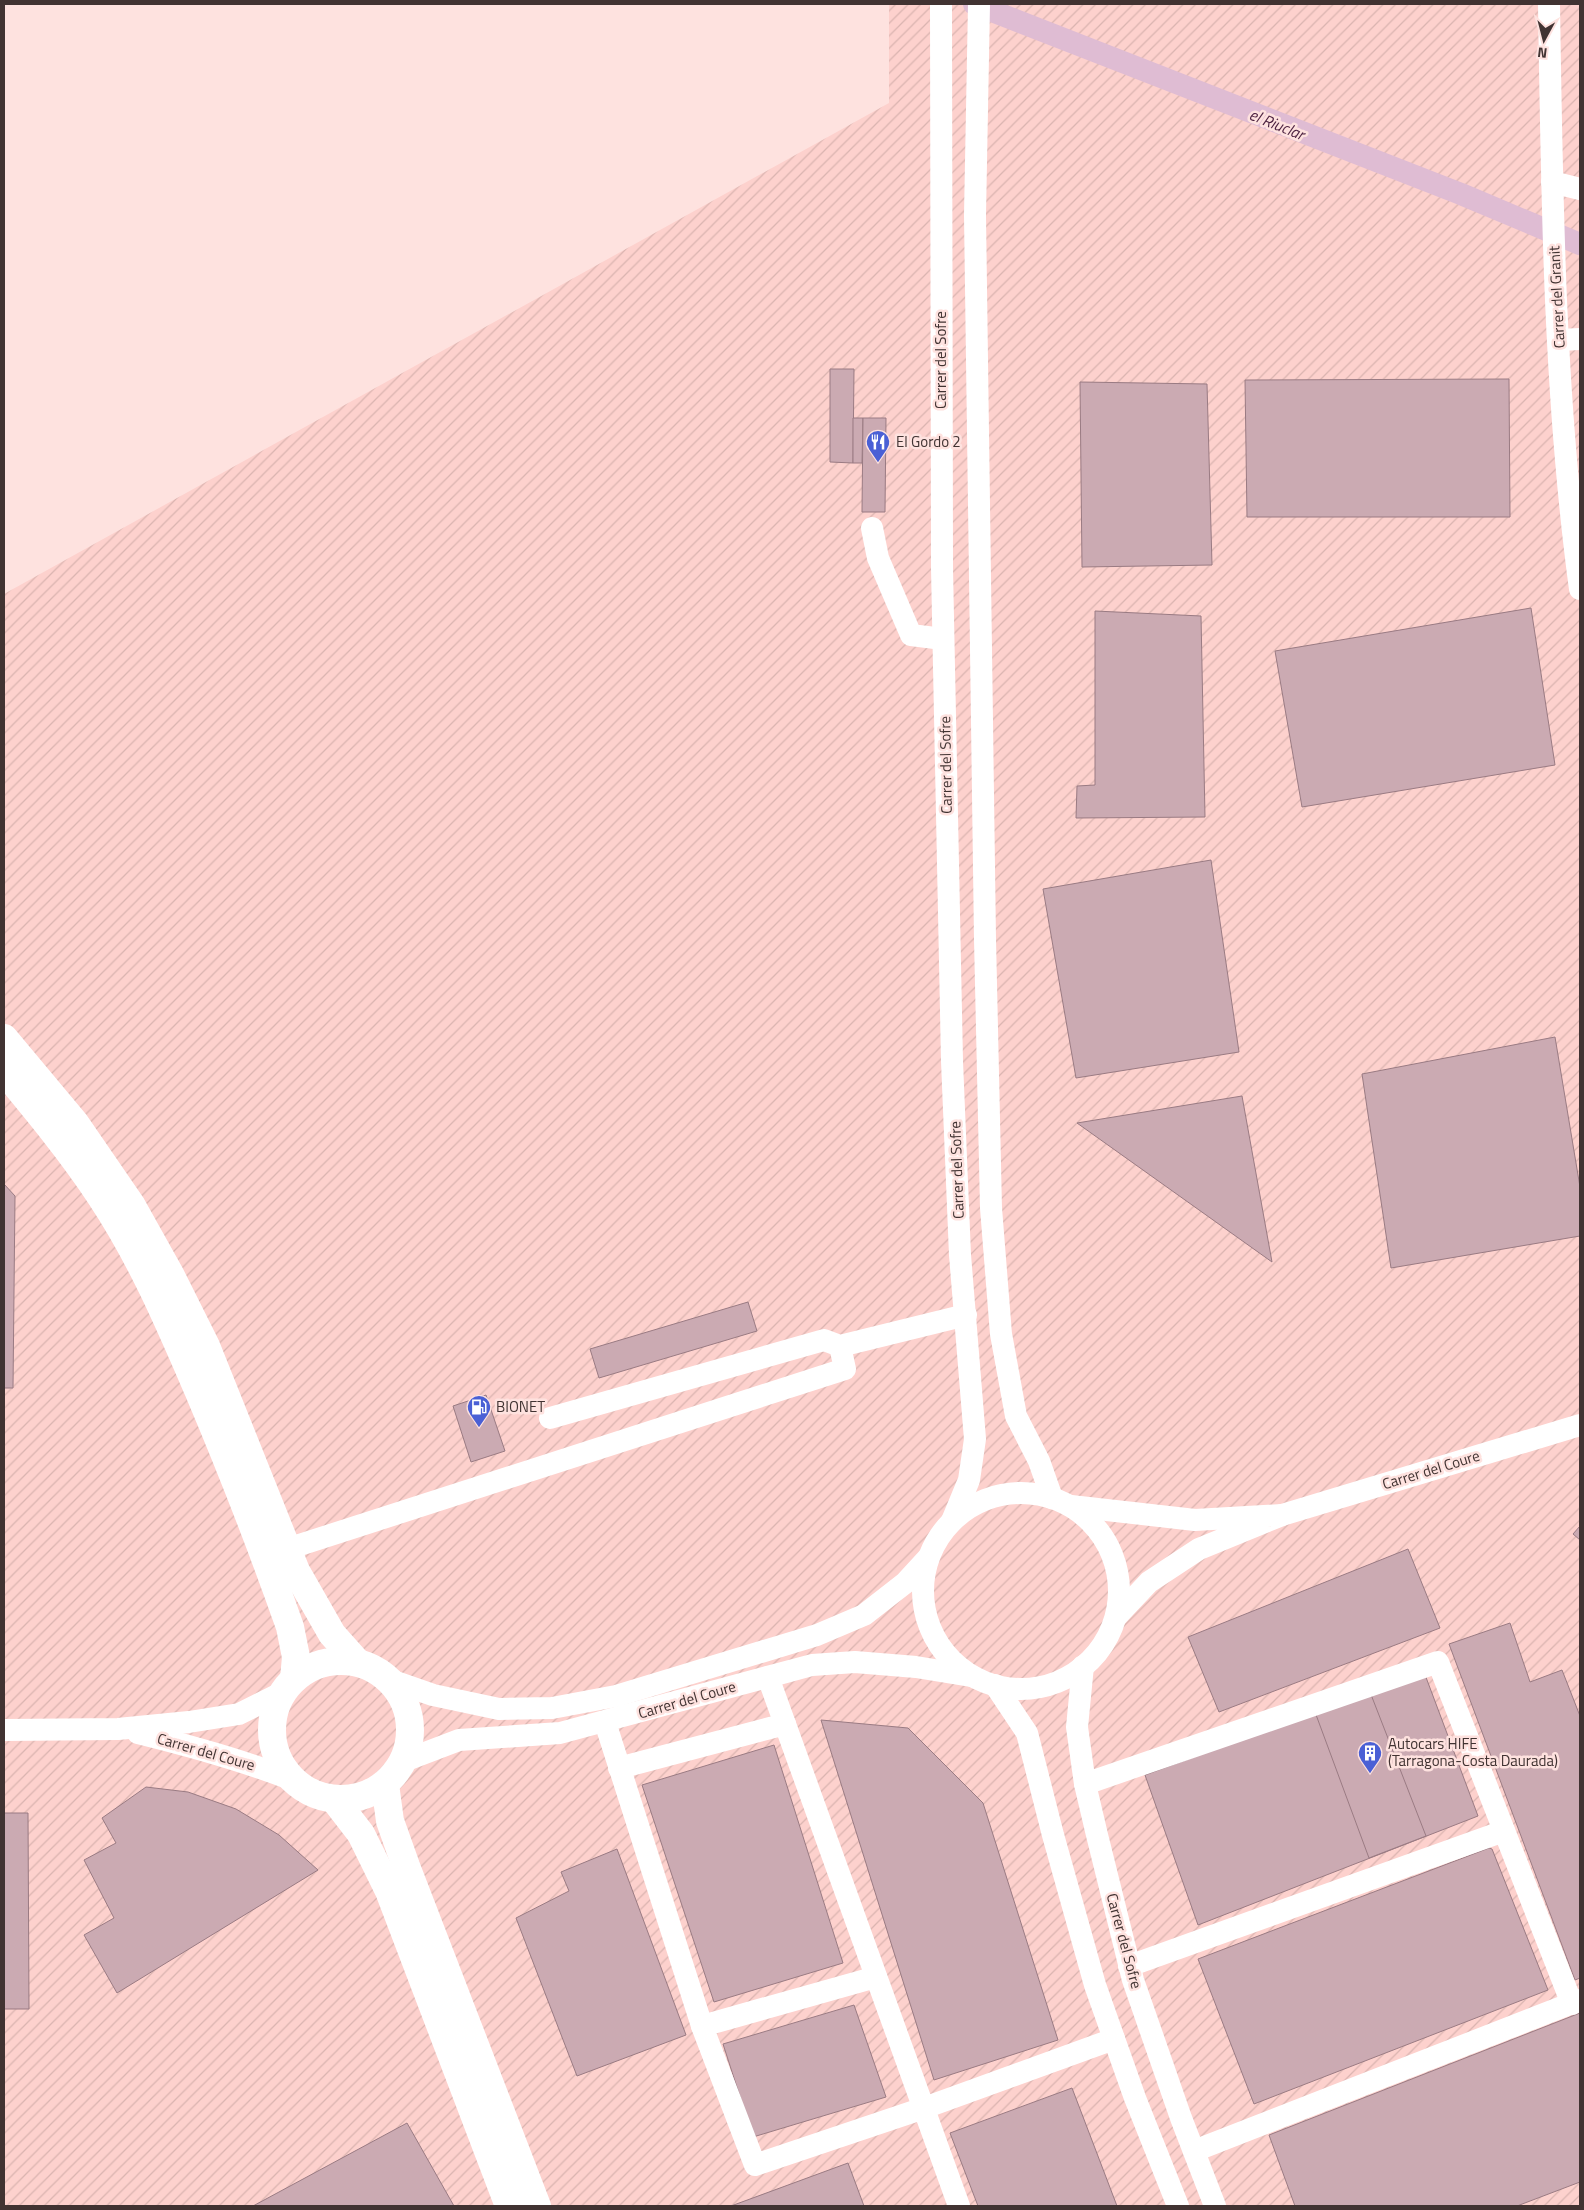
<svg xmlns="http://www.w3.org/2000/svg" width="1584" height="2210" font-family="'Titillium Web',sans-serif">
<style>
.industrial{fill:url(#industrial-furrows)}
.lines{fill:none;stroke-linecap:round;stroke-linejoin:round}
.canal{stroke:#dfbcd3;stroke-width:22}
.building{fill:#cbaab2;stroke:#9a7b83}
.minor{stroke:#fff;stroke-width:22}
.major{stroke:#fff;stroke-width:28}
.labels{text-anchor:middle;stroke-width:5;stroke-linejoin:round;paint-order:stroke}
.street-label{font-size:15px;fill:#413332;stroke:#fee2df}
.poi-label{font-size:15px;fill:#413332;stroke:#fee2df;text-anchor:start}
.water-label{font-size:16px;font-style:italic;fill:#4a1f3e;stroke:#fee2df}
</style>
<defs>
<pattern id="industrial-furrows" width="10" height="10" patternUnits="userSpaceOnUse" patternTransform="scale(1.25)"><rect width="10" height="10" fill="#fdd1cd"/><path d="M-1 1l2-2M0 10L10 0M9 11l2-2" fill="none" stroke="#dab4b0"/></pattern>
</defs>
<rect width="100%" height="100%" fill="#fee2df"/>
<path class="industrial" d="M 889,4 L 1580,4 L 1580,2206 L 4,2206 L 4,594 L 889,103 Z"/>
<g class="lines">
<path class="canal" d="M 974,4 L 1461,194 L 1580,244"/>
</g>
<g class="building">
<path d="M 830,369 L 854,369 L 853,463 L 830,462 Z"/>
<path d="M 1509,379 L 1510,517 L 1247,517 L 1245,380 Z"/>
<path d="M 1080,382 L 1207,384 L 1212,565 L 1082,567 Z"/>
<path d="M 853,418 L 863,418 L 862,463 L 853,463 Z"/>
<path d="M 863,418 L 886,418 L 885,512 L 862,512 Z"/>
<path d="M 1531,608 L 1555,765 L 1302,807 L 1275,651 Z"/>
<path d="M 1095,611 L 1201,616 L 1205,817 L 1076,818 L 1077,786 L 1095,785 Z"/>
<path d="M 1211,860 L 1239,1052 L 1076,1078 L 1043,889 Z"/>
<path d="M 1555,1037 L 1580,1187 L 1580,1236 L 1391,1268 L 1362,1074 Z"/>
<path d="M 1242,1096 L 1272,1262 L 1077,1123 Z"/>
<path d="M 4,1184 L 15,1196 L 13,1388 L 4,1388 Z"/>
<path d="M 748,1302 L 757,1331 L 599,1378 L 590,1349 Z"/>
<path d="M 486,1395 L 505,1451 L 471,1462 L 453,1406 Z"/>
<path d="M 1580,1526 L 1580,1540 L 1573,1534 Z"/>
<path d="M 1408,1549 L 1440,1628 L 1219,1712 L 1188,1637 Z"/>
<path d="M 1510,1623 L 1530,1682 L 1562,1670 L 1580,1716 L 1580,1978 L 1575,1980 L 1449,1644 Z"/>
<path d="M 1424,1672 L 1478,1816 L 1198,1925 L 1145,1775 Z"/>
<path d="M 1370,1692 L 1426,1836 L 1369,1858 L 1315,1712 Z"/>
<path d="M 821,1720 L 908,1728 L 983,1803 L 1058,2040 L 934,2080 Z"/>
<path d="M 774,1745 L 843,1963 L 714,2002 L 642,1785 Z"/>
<path d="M 146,1787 L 188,1792 L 236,1809 L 279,1835 L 318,1870 L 117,1993 L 84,1935 L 114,1918 L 84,1860 L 116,1843 L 102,1818 Z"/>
<path d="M 4,1813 L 28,1813 L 29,2009 L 4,2009 Z"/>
<path d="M 1489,1848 L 1492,1849 L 1548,1990 L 1254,2104 L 1198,1959 Z"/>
<path d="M 617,1849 L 686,2035 L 577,2076 L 516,1918 L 569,1891 L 561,1872 Z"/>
<path d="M 854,2005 L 886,2097 L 753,2137 L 723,2044 Z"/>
<path d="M 1580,2013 L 1580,2182 L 1517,2206 L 1295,2206 L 1269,2135 Z"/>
<path d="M 1072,2088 L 1117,2206 L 978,2206 L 950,2133 Z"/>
<path d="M 407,2123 L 454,2206 L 253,2206 Z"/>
<path d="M 848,2163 L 864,2206 L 731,2206 Z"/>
</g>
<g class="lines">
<g class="minor">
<path d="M 941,4 L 942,568 L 952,1061 L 960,1255 L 975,1439 L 969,1480 L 952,1521"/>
<path d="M 979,4 L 975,215 L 985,939 L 991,1208 L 1001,1334 L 1016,1416 L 1039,1461 L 1052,1498"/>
<path d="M 1549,4 C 1552,199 1554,396 1580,589"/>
<path d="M 1552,182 L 1580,189"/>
<path d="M 1559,340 L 1580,339"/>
<path d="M 872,528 L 878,558 L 911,635 L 943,639"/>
<path d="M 550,1418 L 824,1340 L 840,1346 L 966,1315"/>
<circle cx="1021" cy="1591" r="98"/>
<path d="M 1071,1506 L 1195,1520 L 1282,1515 L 1199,1549 L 1149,1582 L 1116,1617"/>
<path d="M 1282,1515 L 1580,1425"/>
<path d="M 287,1549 L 845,1369 L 840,1346"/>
<path d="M 1083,1666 L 1077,1727 L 1085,1784 L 1097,1835 L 1133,1980 L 1181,2118 L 1215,2206"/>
<path d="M 768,1677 L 959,2206"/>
<path d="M 390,1680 L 433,1695 L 499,1709 L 552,1708 L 616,1696 L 817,1635 L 864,1615 L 905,1583 L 928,1558"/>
<path d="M 995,1685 L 1027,1733 L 1053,1835 L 1095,1985 L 1135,2098 L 1178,2206"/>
<path d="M 605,1722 L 702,2026 L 755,2165 L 924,2108 L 1114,2039"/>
<path d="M 4,1730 L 118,1729 L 189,1722 L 239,1714 L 283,1692"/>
<path d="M 138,1733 C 191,1746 242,1760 293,1780"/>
<path d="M 404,1761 L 459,1740 L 560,1733 L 812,1665 L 855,1662 L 916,1667 L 971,1676"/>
<path d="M 619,1768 L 785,1724"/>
<path d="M 1085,1784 L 1438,1662 L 1572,2004"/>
<path d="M 1129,1966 L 1504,1831"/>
<path d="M 702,2026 L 876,1977"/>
<path d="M 1194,2151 L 1580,2000"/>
</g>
<g class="major">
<path d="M 4,1038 L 75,1123 L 132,1206 L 170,1274 L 206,1346 L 296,1571 L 332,1634 L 357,1662"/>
<path d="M 4,1071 C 38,1112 72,1153 101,1197 C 141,1257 170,1325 198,1390 C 231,1468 262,1547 290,1627 L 296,1657 L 294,1679"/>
<circle cx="341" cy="1730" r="69"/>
<path d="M 385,1784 L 390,1821 L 406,1866 L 537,2206"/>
<path d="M 334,1799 L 361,1834 L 389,1891 L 509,2206"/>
</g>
</g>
<defs>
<g id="restaurant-pin" transform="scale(1.25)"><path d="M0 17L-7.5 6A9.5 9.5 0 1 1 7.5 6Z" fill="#4a60d5" stroke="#fee2df"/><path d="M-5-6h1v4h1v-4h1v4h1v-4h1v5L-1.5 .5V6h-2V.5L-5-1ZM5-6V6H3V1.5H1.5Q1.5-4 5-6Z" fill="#fff"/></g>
<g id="fuel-pin" transform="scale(1.25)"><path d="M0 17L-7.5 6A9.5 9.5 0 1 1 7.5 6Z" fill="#4a60d5" stroke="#fee2df"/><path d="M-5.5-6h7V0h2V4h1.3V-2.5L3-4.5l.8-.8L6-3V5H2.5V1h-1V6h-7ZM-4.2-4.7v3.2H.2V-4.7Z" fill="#fff"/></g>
<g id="building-pin" transform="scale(1.25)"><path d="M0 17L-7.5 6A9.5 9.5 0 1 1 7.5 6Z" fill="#4a60d5" stroke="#fee2df"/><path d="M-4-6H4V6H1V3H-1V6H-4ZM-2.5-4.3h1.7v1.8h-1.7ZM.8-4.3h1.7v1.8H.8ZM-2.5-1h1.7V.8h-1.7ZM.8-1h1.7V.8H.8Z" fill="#fff"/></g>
</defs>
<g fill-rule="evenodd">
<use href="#restaurant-pin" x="878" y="442"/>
<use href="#fuel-pin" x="479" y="1407"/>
<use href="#building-pin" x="1370" y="1753"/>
</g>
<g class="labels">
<g class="street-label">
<text transform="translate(1557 297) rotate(-93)" y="5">Carrer del Granit</text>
<text transform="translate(941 360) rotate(-90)" y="5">Carrer del Sofre</text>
<text transform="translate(946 765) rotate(-91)" y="5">Carrer del Sofre</text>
<text transform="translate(957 1170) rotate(-92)" y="5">Carrer del Sofre</text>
<text transform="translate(1431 1470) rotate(-17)" y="5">Carrer del Coure</text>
<text transform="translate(687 1700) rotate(-16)" y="5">Carrer del Coure</text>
<text transform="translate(206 1752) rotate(16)" y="5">Carrer del Coure</text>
<text transform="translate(1124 1941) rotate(75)" y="5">Carrer del Sofre</text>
</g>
<g class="poi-label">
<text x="896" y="447">El Gordo 2</text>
<text x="496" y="1412">BIONET</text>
<text x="1388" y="1749">Autocars HIFE<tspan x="1388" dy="17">(Tarragona-Costa Daurada)</tspan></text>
</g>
<g class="water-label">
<text transform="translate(1277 124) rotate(22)" y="6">el Riuclar</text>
</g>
</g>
<rect width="1584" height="2210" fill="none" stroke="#413332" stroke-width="10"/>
<g transform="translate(1544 40) rotate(187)" stroke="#fee2df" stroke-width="4" paint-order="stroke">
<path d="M0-4L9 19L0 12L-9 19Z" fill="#413332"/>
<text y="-8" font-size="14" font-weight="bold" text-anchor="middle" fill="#413332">N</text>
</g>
</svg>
